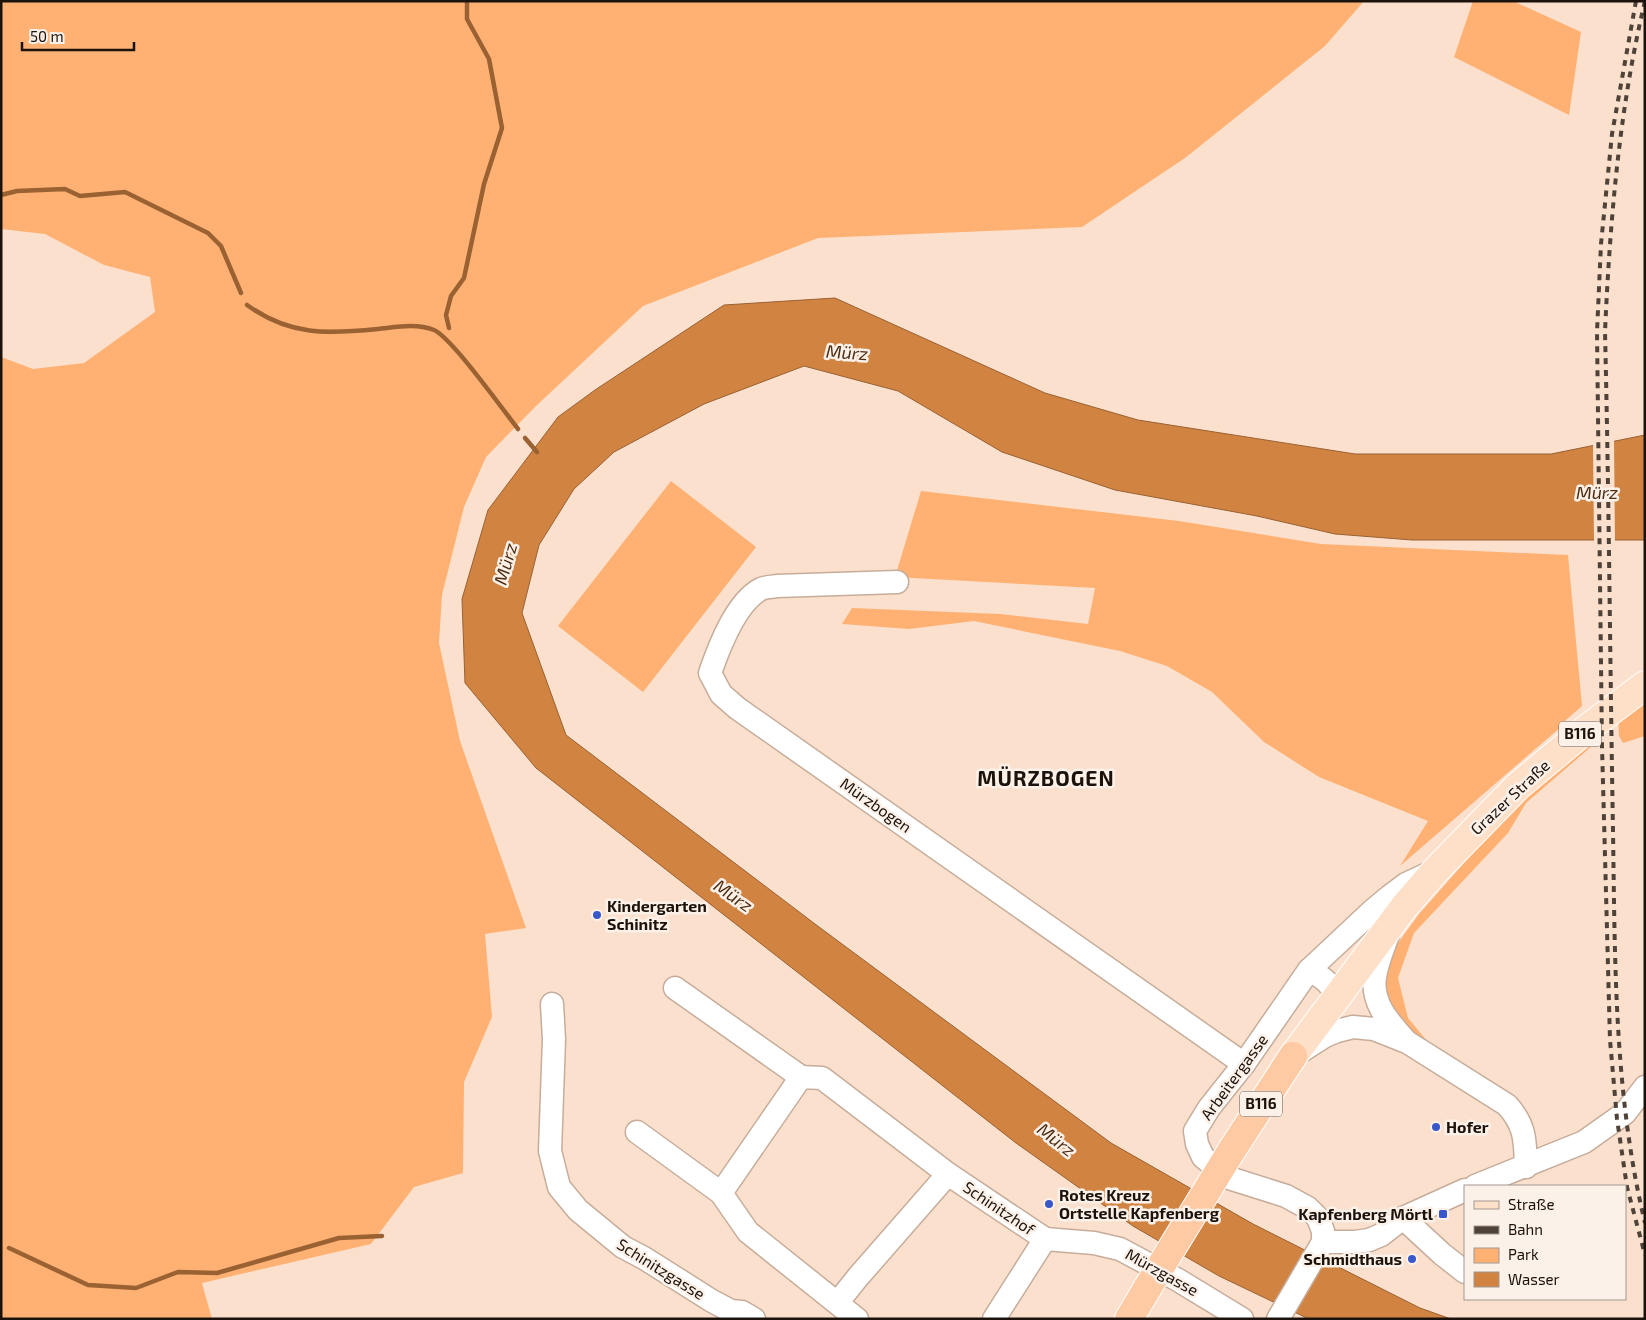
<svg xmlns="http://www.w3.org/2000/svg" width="1646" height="1320" font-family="'Exo 2',sans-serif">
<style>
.green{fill:#ffb173}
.water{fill:#d18342;stroke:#9a6132}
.pier{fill:#fbe0cd}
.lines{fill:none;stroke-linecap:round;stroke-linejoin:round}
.stream{stroke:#9a6132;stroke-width:4.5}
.minor-casing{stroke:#c6ad9b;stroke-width:25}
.major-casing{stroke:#fff;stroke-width:30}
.highway-casing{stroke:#fff;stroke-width:30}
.minor{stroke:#fff;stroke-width:22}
.major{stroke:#fedfc8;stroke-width:28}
.highway{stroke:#fdcaa3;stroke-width:28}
.rail{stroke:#4f4239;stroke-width:4;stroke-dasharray:6 6;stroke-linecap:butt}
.highway-bridge-casing{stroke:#fff;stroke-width:30;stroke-linecap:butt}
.highway-bridge{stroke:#fdcaa3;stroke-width:28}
.poi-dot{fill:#3a57c9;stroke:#fcf1e9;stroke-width:2}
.labels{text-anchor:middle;stroke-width:5;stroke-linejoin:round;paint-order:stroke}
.shield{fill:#fcf1e9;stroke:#5e554e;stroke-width:1}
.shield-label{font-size:15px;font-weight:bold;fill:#1b120c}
.street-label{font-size:16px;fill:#1b120c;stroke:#fcf1e9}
.poi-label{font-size:16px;font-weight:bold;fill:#1b120c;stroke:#fcf1e9;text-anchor:start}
.water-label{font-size:18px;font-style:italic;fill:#4e2e13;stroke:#fcf1e9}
.district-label{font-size:21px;font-weight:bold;letter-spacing:1px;fill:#1b120c;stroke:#fcf1e9}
</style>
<rect width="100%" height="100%" fill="#fbe0cd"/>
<g class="green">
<path d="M 1,1 L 1364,1 L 1325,46 L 1185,158 L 1082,227 L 818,238 L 643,306 L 536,406 L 486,457 L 464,507 L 442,595 L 439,643 L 460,741 L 526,928 L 485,934 L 492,1017 L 464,1082 L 463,1173 L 414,1187 L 371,1244 L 202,1283 L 212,1319 L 1,1319 L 1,357 L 33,369 L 84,363 L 155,312 L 150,277 L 104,265 L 45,234 L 1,229 Z"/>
<path d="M 1473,1 L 1513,1 L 1581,32 L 1569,115 L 1454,57 Z"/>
<path d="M 671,481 L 756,547 L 643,692 L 558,626 Z"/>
<path d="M 921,491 L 1179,521 L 1321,544 L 1568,555 L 1582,706 L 1566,720 L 1562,726 L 1400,866 L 1428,821 L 1319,777 L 1264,742 L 1212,692 L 1167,666 L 1120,651 L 974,621 L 909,629 L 842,624 L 852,608 L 1000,614 L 1088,624 L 1095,588 L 895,577 Z"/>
<path d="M 1645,694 L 1645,736 L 1623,743 L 1619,736 L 1618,713 Z"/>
<path d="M 1596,731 L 1596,741 L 1592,746 L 1526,803 L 1508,833 L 1414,933 L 1398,978 L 1408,1018 L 1432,1047 L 1392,1017 L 1383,981 L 1395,947 L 1419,914 L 1509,812 Z"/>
</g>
<path class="water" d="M 835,298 L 1045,393 L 1138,420 L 1355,454 L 1551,454 L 1645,435 L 1645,540 L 1412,540 L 1335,534 L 1257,516 L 1115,490 L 1002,452 L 898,391 L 804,366 L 704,404 L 614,452 L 574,489 L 539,545 L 522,613 L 566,735 L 819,927 L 1111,1143 L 1253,1224 L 1420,1308 L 1451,1319 L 1309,1319 L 1219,1276 L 1133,1226 L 1016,1143 L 536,768 L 465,683 L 462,599 L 488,510 L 558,417 L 595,390 L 724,305 Z"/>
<path class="pier" d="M 1614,439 L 1615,542 L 1594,542 L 1593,443 Z"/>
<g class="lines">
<g class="stream">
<path d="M 1,195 L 17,191 L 65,189 L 80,196 L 125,192 L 208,233 L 221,246 L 241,293"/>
<path d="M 247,305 C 290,336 327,334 378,329 C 397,327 416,323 434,330 C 452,338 503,410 518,429"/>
<path d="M 449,328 L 446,315 L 451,296 L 464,278 L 484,184 L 502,128 L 489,59 L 467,19 L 467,1"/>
<path d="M 525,438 L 537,452"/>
<path d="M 9,1248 L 88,1285 L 136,1288 L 178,1272 L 217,1273 L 339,1238 L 382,1236"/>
</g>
<g class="minor-casing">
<g id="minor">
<path d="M 897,582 L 777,586 C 772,587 765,587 761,589 C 736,602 719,647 710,673 L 721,694 L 737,708 L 1244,1064"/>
<path d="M 1388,935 C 1383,949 1377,963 1375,977 C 1371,1003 1389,1022 1405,1040"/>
<path d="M 1309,970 C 1322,977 1331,983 1337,997"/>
<path d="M 675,988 L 801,1077"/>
<path d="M 552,1004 L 554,1039 L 550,1151 L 559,1187 L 578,1210 L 623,1247 L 644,1258 L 712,1301 L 731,1311 L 742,1312 L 754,1319"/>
<path d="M 1300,1052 L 1325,1036 L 1337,1031 L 1353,1027 L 1374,1029 L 1407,1042 L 1507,1105 C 1526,1126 1525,1141 1526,1167"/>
<path d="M 637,1132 L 721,1193 L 748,1232 L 857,1319"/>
<path d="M 1475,1186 L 1584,1142 L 1625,1113 L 1645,1087"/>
<path d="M 721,1193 L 801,1077 L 822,1078 L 948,1174 L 1045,1239"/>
<path d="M 1403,1218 L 1442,1254 L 1465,1272"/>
<path d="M 1045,1239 L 1094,1243 L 1120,1249 L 1178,1280 L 1242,1319"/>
<path d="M 1323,1242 L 1355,1242 L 1369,1240 L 1381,1235 L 1403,1218 L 1465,1190"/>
<path d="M 838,1302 L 858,1277 L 948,1174"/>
<path d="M 994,1319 L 1045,1239"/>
<path d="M 1278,1319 L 1323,1242 L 1323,1231 L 1318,1218 L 1308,1208 L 1286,1196 L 1229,1178 L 1203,1157 L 1197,1144 L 1195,1131 L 1209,1108 L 1244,1064 L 1309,970 L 1372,911 L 1390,896 L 1406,884 L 1434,871"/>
</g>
</g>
<g class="major-casing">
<path id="major" d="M 1293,1056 L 1404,907 L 1436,870 L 1518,786 L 1584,731 L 1645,685"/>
</g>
<g class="highway-casing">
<g id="highway">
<path d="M 1230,1153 L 1293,1056"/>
<path d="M 1129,1319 L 1148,1287"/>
</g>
</g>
<use href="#minor" class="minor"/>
<use href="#major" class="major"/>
<use href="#highway" class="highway"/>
<g class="rail">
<path d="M 1636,1 L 1612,134 L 1601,244 L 1597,332 L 1602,746 L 1610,1040 L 1617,1119 L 1627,1187 L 1645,1255"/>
<path d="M 1645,1 C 1619,110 1610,221 1605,332 C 1609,498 1610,664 1613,830 C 1615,962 1614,1095 1645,1223"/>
</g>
<g class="highway-bridge-casing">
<path id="highway-bridge" d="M 1148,1287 L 1230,1153"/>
</g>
<use href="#highway-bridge" class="highway-bridge"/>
</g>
<g class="poi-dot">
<circle cx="597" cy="915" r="5"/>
<circle cx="1436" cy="1127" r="5"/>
<circle cx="1049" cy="1204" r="5"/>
<rect x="1438" y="1209" width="10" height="10" rx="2.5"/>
<circle cx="1412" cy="1259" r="5"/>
</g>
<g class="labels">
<g class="shield">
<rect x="1559" y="721.5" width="42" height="25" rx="4"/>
<rect x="1240" y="1091.5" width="42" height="25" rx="4"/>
</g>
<g class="shield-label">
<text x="1580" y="739">B116</text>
<text x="1261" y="1109">B116</text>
</g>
<g class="street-label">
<text transform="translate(1510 797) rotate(-43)" y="6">Grazer Straße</text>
<text transform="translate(876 805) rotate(35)" y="6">Mürzbogen</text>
<text transform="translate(1234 1077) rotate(-54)" y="6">Arbeitergasse</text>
<text transform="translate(999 1208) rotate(34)" y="6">Schinitzhof</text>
<text transform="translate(661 1269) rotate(32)" y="6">Schinitzgasse</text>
<text transform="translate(1162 1272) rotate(29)" y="6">Mürzgasse</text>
</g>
<g class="poi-label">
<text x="607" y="912">Kindergarten<tspan x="607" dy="18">Schinitz</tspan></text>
<text x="1446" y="1133">Hofer</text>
<text x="1059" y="1201">Rotes Kreuz<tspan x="1059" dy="18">Ortstelle Kapfenberg</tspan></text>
<text x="1433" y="1220" text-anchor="end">Kapfenberg Mörtl</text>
<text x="1402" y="1265" text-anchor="end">Schmidthaus</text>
</g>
<g class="water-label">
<text transform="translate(847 353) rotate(4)" y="6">Mürz</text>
<text x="1597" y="499">Mürz</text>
<text transform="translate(506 564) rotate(-74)" y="6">Mürz</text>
<text transform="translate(733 896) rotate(35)" y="6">Mürz</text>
<text transform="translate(1056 1140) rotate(38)" y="6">Mürz</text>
</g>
<g class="district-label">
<text x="1046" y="786">MÜRZBOGEN</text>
</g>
</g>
<rect width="1646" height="1320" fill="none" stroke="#1b120c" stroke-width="5"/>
<rect x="1464" y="1185" width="162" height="115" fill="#fcf1e9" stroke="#a29891"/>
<rect x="1474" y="1201" width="25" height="8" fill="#fedfc8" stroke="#a29891"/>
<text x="1508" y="1210" font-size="15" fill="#1b120c">Straße</text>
<rect x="1474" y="1226" width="25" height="8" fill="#4f4239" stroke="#a29891"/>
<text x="1508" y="1235" font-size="15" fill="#1b120c">Bahn</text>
<rect x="1474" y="1248" width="25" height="15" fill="#ffb173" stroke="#a29891"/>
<text x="1508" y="1260" font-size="15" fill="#1b120c">Park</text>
<rect x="1474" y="1272" width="25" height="15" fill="#d18342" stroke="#a29891"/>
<text x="1508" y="1285" font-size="15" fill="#1b120c">Wasser</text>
<path d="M22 42v8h112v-8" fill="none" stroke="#1b120c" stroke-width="2.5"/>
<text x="30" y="42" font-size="15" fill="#1b120c" stroke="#fcf1e9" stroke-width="4" paint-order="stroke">50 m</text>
</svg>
